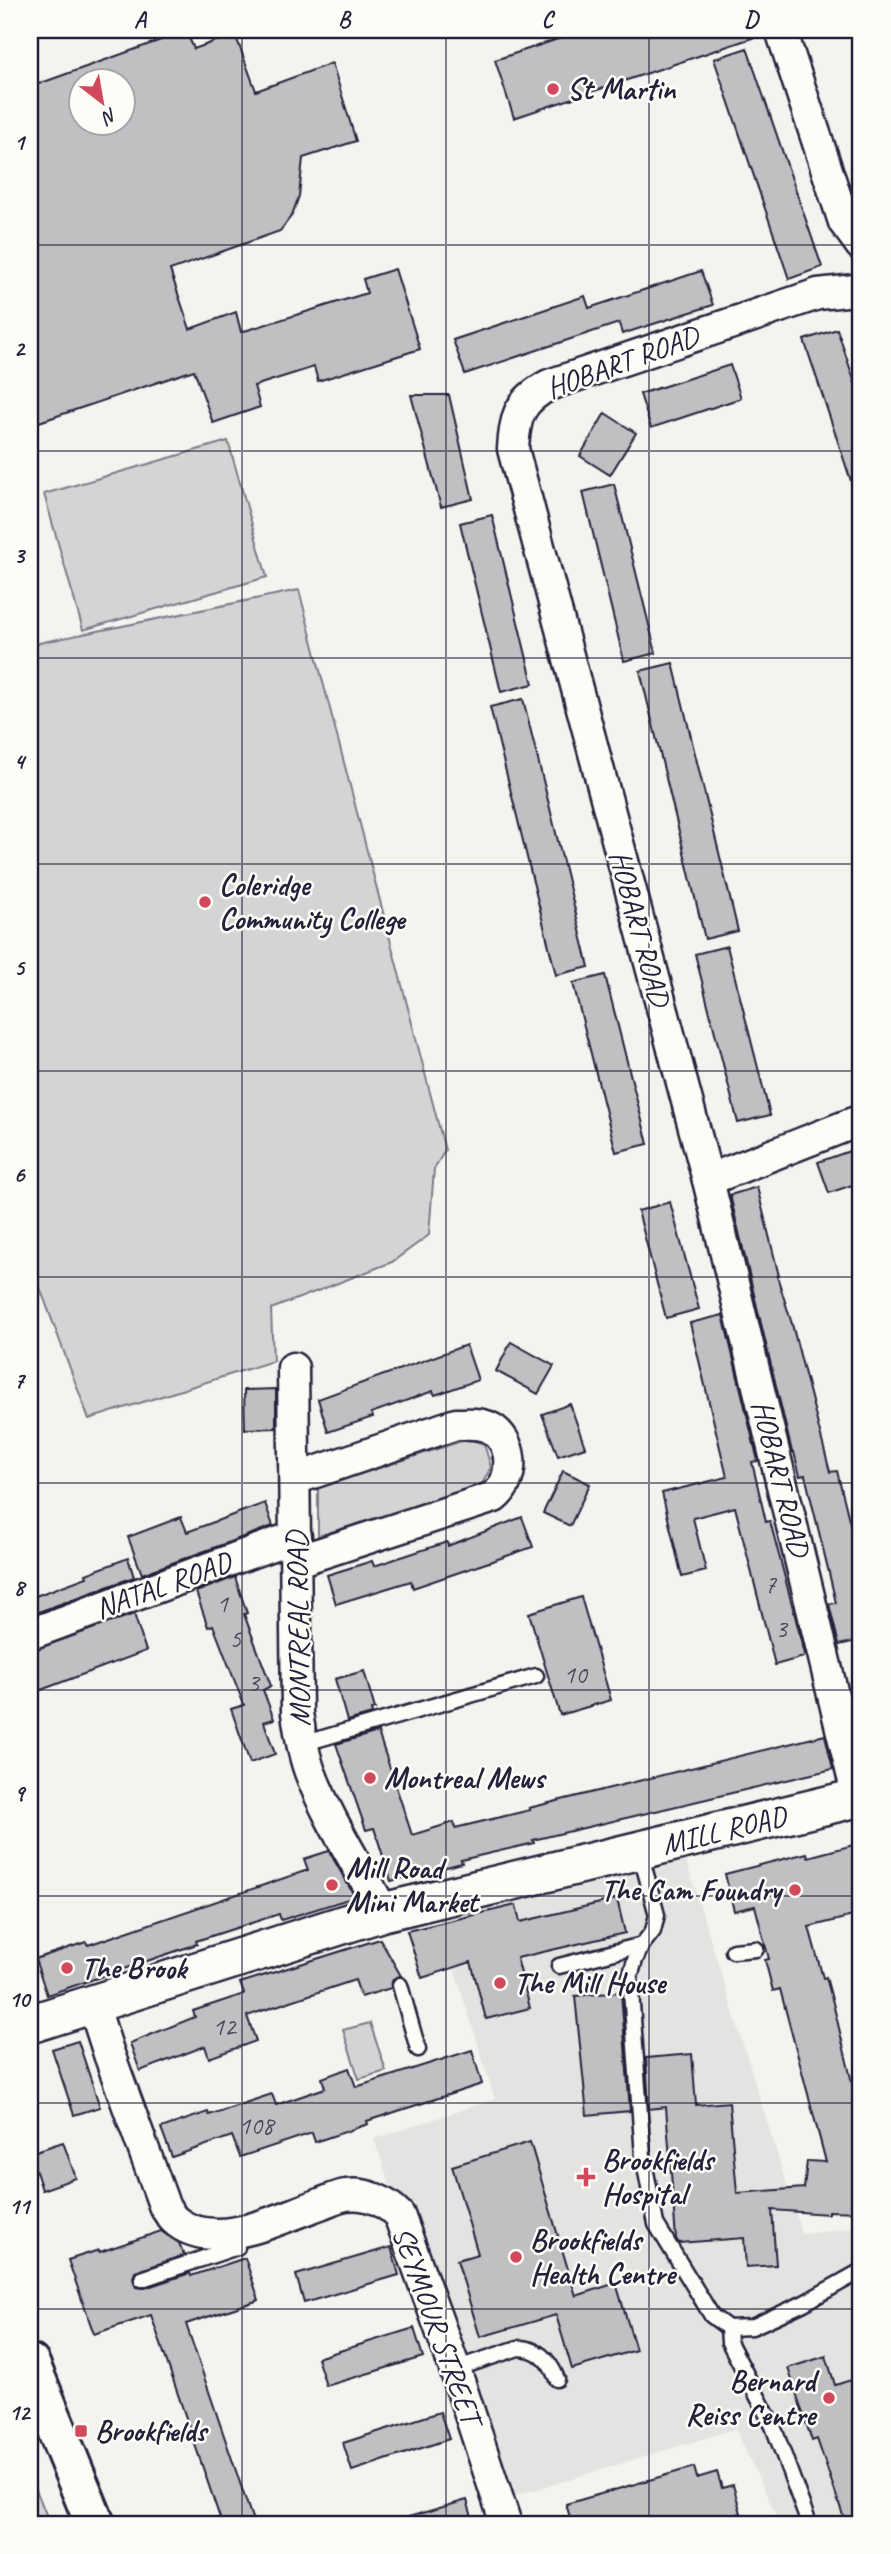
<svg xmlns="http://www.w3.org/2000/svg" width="891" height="2554" font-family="Caveat,sans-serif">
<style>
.built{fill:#e4e3e2}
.green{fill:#d5d4d5;stroke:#7c7b88;stroke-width:2}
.building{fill:#c0bfc2;stroke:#22223b;stroke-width:2;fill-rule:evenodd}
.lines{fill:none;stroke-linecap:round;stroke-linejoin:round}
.service-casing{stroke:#22223b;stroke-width:19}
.minor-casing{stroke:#22223b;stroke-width:35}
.tertiary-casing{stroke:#22223b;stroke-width:42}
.primary-casing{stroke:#22223b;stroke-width:44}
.service{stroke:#fdfcf7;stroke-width:14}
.minor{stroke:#fdfcf7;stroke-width:30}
.tertiary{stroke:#fdfcf7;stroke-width:37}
.primary{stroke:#fdfcf7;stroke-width:38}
.grid{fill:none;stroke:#22223b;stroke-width:2;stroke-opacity:0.55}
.poi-dot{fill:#d1495b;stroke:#fdfcf7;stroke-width:2.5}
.labels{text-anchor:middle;stroke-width:5;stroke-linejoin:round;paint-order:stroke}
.number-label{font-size:26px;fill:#4a495d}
.poi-label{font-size:30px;font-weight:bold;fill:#22223b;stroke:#fdfcf7;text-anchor:start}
.street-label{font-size:30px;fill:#22223b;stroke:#fdfcf7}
.neatline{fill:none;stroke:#22223b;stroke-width:2.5}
.grid-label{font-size:23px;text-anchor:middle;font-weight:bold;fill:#22223b}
</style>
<rect width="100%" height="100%" fill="#f4f3ef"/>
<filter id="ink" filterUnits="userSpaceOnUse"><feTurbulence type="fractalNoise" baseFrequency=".0143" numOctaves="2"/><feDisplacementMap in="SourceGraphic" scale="14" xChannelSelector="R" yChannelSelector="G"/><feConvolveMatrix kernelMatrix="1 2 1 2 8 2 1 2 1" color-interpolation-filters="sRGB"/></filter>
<g filter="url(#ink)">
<path class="built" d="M 684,1854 L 802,2234 L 861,2227 L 861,2524 L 781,2524 L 735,2429 L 498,2501 L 374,2139 L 495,2099 L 438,1917 Z"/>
<g class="green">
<path d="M 228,441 L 267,577 L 83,630 L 44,494 Z"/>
<path d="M 299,590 L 445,1150 L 434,1169 L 429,1235 L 392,1262 L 271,1309 L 273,1361 L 89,1419 L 30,1261 L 30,653 L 39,643 Z"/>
<path d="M 468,1439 L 484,1444 L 491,1467 L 481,1486 L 318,1536 L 318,1488 Z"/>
<path d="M 370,2023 L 386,2071 L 359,2079 L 343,2030 Z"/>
<path d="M 30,2475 L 50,2524 L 30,2524 Z"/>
</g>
<g class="building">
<path d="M 585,30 L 764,30 L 764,34 L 514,118 L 495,60 Z"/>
<path d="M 186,31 L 194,49 L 235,34 L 256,91 L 332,63 L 356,141 L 303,158 L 299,196 L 292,215 L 280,231 L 170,270 L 190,329 L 236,312 L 241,332 L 367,293 L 363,279 L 395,269 L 420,349 L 318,381 L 314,367 L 254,386 L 260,407 L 213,423 L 194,370 L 30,425 L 30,87 ZM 80,80 L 122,80 L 122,122 L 80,122 Z"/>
<path d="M 747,48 L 822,267 L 789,279 L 714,59 Z"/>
<path d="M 701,271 L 713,305 L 622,334 L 619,323 L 465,374 L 453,340 L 585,296 L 589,308 Z"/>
<path d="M 837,329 L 861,401 L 861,498 L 857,499 L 804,340 Z"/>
<path d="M 730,365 L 741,398 L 651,428 L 640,394 Z"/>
<path d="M 411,395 L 449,395 L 473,499 L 441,507 Z"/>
<path d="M 605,413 L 636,433 L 610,475 L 580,456 Z"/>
<path d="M 614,484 L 656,653 L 624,661 L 583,492 Z"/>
<path d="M 492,515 L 533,684 L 501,692 L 460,523 Z"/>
<path d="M 673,663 L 738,931 L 705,939 L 640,671 Z"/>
<path d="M 523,699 L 589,967 L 556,975 L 490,707 Z"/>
<path d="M 727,946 L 770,1115 L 738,1123 L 695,954 Z"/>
<path d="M 605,975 L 648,1144 L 616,1152 L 573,983 Z"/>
<path d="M 861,1147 L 861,1182 L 829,1193 L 818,1162 Z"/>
<path d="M 757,1187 L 779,1276 L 777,1276 L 792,1324 L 830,1472 L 837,1471 L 861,1568 L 861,1640 L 839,1645 L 829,1604 L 836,1603 L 829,1573 L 805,1475 L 800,1476 L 794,1452 L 792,1452 L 730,1195 Z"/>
<path d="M 670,1202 L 699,1309 L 666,1318 L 638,1211 Z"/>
<path d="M 723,1315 L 758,1461 L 752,1462 L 766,1522 L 770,1521 L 805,1654 L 804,1657 L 775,1665 L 735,1507 L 693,1518 L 706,1571 L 682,1577 L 662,1493 L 727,1477 L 690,1323 Z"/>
<path d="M 511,1342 L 554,1366 L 538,1394 L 496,1371 Z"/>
<path d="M 466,1345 L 478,1380 L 435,1395 L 433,1391 L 371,1413 L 373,1417 L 328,1432 L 318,1399 Z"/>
<path d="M 276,1389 L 276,1428 L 245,1429 L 244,1390 Z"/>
<path d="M 570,1404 L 585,1447 L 558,1456 L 542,1414 Z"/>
<path d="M 563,1471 L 590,1484 L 570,1526 L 543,1513 Z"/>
<path d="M 265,1503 L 273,1526 L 142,1574 L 128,1537 L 181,1517 L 187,1532 Z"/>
<path d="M 522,1517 L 533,1547 L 413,1588 L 411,1581 L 336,1604 L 327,1575 L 372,1561 L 374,1566 L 447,1542 L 448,1546 Z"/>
<path d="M 128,1558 L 134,1577 L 30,1615 L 30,1598 L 87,1577 L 86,1574 Z"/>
<path d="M 235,1577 L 247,1613 L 244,1614 L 271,1686 L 263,1690 L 274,1719 L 264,1722 L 275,1754 L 250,1763 L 231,1709 L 244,1705 L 213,1625 L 208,1627 L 196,1592 Z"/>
<path d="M 581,1597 L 611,1700 L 560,1715 L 529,1613 Z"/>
<path d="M 134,1614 L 146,1651 L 30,1694 L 30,1651 Z"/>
<path d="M 364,1671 L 375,1709 L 371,1710 L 372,1714 L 347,1721 L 335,1679 Z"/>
<path d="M 378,1732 L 412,1835 L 454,1822 L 455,1828 L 530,1810 L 529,1808 L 825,1735 L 833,1769 L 533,1840 L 534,1843 L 461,1860 L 462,1863 L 391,1881 L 374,1828 L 366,1830 L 336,1744 Z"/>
<path d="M 861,1843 L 861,1914 L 809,1927 L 823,1978 L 826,1977 L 833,2003 L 861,2120 L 861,2212 L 828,2211 L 828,2214 L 772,2210 L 776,2265 L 746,2267 L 744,2238 L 679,2243 L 676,2239 L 666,2107 L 649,2109 L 646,2058 L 692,2054 L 696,2105 L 729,2102 L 737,2193 L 804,2188 L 807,2161 L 826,2162 L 780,1989 L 773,1991 L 765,1960 L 769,1959 L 755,1906 L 734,1911 L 725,1874 L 807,1853 L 808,1857 Z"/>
<path d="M 329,1851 L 355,1897 L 281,1920 L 279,1914 L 196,1941 L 197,1944 L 47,1995 L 35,1959 L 86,1942 L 88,1945 L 308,1870 L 304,1859 Z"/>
<path d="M 617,1899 L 625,1933 L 517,1958 L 530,2008 L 486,2019 L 471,1962 L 422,1978 L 407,1931 L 516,1905 L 520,1922 Z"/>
<path d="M 380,1939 L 401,1976 L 393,1979 L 391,1988 L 361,1997 L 355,1980 L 294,2000 L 247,2016 L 256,2041 L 209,2058 L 205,2046 L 140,2071 L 130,2043 L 195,2017 L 193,2011 L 244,1994 L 240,1983 Z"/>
<path d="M 621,1992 L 630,2111 L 587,2115 L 575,1996 Z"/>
<path d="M 78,2041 L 100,2107 L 74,2115 L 52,2049 Z"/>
<path d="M 472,2050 L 482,2084 L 367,2121 L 368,2124 L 315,2142 L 312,2133 L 240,2157 L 232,2136 L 172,2157 L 161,2128 L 208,2112 L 209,2115 L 272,2094 L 276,2105 L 325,2088 L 322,2078 L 349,2068 L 356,2087 Z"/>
<path d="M 63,2142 L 76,2178 L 42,2190 L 30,2153 Z"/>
<path d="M 530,2142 L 576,2296 L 616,2283 L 636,2350 L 572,2369 L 556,2315 L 480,2337 L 457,2260 L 478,2254 L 452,2166 Z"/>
<path d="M 161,2231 L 179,2243 L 184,2255 L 135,2272 L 133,2278 L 136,2287 L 145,2288 L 190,2273 L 191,2276 L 245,2258 L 259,2300 L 186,2324 L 254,2524 L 222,2524 L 151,2315 L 94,2334 L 68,2260 L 99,2250 L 100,2252 Z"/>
<path d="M 391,2247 L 399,2275 L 304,2303 L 296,2275 Z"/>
<path d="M 414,2328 L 423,2357 L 326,2386 L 317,2358 Z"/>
<path d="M 826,2356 L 835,2385 L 861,2377 L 861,2524 L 846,2524 L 817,2439 L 812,2441 L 788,2368 Z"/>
<path d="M 440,2412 L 449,2439 L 352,2471 L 343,2443 Z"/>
<path d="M 694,2467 L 697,2478 L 717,2472 L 722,2488 L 733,2485 L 741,2513 L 735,2515 L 740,2524 L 572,2524 L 566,2504 Z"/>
<path d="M 467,2500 L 474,2524 L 406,2524 L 405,2518 Z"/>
</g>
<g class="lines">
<g class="service-casing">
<g id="service">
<path d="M 302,1744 L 536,1676"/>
<path d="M 640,1852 L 657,1915 L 653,1931 L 642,1945 L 635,1960 L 630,1977 L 643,2156 L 656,2224 L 712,2316 L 728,2328 L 752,2327 L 804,2303 L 861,2271"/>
<path d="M 733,1951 L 756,1949"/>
<path d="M 559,1966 L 642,1945"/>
<path d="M 400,1985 L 418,2049"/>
<path d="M 142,2279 L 237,2247 L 235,2233"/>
<path d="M 728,2328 L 729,2342 L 773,2426 L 809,2524"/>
<path d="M 455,2369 L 518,2348 C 539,2348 550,2361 557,2379"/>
</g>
</g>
<g class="minor-casing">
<g id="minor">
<path d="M 781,30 L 844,222 L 861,245"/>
<path d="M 708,1180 L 861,1120"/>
<path d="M 293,1368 L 297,1713 C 300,1733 303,1753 310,1772 C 328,1820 359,1866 383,1912"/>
<path d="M 295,1479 L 456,1424 C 469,1424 483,1422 494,1430 C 515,1446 514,1481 494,1497 L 297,1561"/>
<path d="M 30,1634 L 296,1536"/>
<path d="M 858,1798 L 708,1180 L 513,449 C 515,416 519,401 549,385 L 818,294 L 855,290 L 861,294"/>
<path d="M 93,2004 L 109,2054 L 164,2205 C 168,2211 171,2218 177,2222 C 216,2252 280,2218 320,2204 C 328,2201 338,2196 346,2195 C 366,2192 385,2201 399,2215 L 455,2369 L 506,2524"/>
</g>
</g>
<g class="tertiary-casing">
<g id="tertiary">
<path id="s1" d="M 30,2024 L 383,1912 L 861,1797"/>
</g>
</g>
<g class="primary-casing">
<path id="primary" d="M 30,2364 L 95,2524"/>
</g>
<use href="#service" class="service"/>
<use href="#minor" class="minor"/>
<use href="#tertiary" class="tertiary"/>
<use href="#primary" class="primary"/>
</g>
</g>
<path class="grid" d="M 242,30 L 242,2524M 446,30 L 446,2524M 649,30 L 649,2524M 30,245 L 861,245M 30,451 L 861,451M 30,658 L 861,658M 30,864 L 861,864M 30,1071 L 861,1071M 30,1277 L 861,1277M 30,1483 L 861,1483M 30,1690 L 861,1690M 30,1896 L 861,1896M 30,2103 L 861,2103M 30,2309 L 861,2309"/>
<g class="poi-dot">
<circle cx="553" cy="89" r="7"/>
<circle cx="205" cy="902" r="7"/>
<circle cx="370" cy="1778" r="7"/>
<circle cx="332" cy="1885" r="7"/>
<circle cx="795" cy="1890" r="7"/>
<circle cx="67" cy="1968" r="7"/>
<circle cx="500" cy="1983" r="7"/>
<path d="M582.5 2166.5h7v7h7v7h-7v7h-7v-7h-7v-7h7z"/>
<circle cx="516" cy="2257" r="7"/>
<circle cx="829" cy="2398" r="7"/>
<rect x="74" y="2424" width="14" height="14" rx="3.5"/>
</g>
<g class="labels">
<g class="number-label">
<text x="770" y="1593">7</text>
<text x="222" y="1612">1</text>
<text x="781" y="1637">3</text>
<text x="235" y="1647">5</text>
<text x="575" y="1683">10</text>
<text x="253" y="1691">3</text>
<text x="224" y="2035">12</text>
<text x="256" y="2134">108</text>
</g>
<g class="poi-label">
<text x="567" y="99">St Martin</text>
<text x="219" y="895">Coleridge<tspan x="219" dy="34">Community College</tspan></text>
<text x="384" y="1788">Montreal Mews</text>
<text x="346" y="1878">Mill Road<tspan x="346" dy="34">Mini Market</tspan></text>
<text x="781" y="1900" text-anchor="end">The Cam Foundry</text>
<text x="81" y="1978">The Brook</text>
<text x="514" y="1993">The Mill House</text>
<text x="602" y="2170">Brookfields<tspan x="602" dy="34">Hospital</tspan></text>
<text x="530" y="2250">Brookfields<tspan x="530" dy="34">Health Centre</tspan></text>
<text x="815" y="2391" text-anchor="end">Bernard<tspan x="815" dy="34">Reiss Centre</tspan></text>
<text x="95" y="2441">Brookfields</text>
</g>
<g class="street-label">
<text transform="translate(622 362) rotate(-20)" y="10">HOBART ROAD</text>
<text transform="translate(640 928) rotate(75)" y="10">HOBART ROAD</text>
<text transform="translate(781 1478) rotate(76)" y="10">HOBART ROAD</text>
<text transform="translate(163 1585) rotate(-20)" y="10">NATAL ROAD</text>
<text transform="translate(298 1629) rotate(-91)" y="10">MONTREAL ROAD</text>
<text dy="10" stroke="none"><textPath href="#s1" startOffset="721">MILL ROAD</textPath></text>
<text transform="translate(437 2325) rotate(70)" y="10">SEYMOUR STREET</text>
</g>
</g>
<rect width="891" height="2554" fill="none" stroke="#fdfcf7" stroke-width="77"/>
<g transform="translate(102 102) rotate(149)"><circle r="33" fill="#fdfcf7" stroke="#a5a5ac" stroke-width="2"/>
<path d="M0-5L12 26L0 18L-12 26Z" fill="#d1495b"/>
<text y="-10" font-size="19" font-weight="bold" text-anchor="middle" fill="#22223b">N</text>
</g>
<rect x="38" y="38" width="814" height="2478" class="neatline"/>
<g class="grid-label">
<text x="140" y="27">A</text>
<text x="344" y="27">B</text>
<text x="547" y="27">C</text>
<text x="751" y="27">D</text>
<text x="19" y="150">1</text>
<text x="19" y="356">2</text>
<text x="19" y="563">3</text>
<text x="19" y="769">4</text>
<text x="19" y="975">5</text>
<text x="19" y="1182">6</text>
<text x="19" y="1388">7</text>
<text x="19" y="1595">8</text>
<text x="19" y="1801">9</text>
<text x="19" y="2007">10</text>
<text x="19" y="2214">11</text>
<text x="19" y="2420">12</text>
</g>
</svg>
